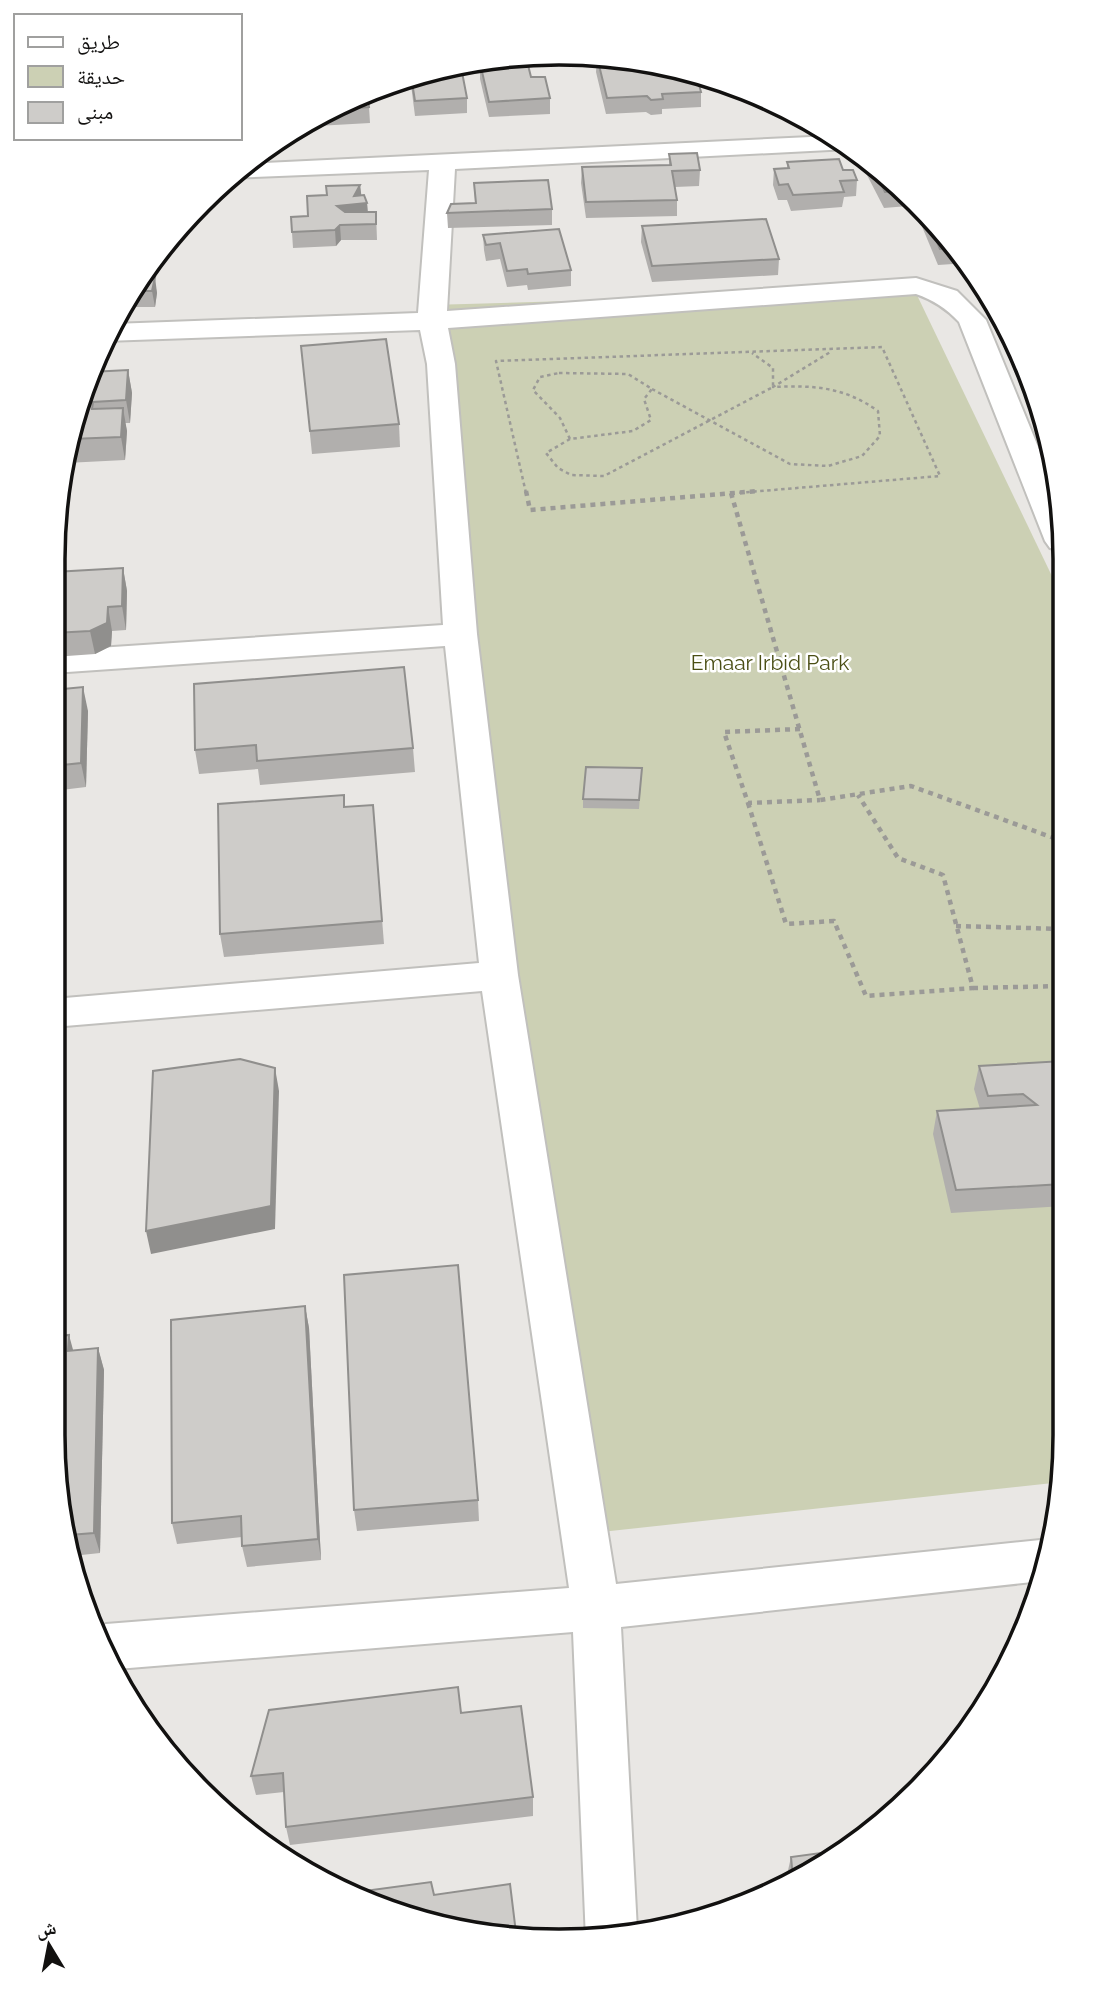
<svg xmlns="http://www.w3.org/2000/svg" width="1118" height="1994" font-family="Raleway,'Noto Naskh Arabic',sans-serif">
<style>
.green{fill:#ccd0b4}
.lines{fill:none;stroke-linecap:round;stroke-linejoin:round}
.minor-casing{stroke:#c1c0bd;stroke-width:4}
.path-far1{stroke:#9b9a97;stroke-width:2.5;stroke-dasharray:3.5 3.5;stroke-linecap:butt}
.path{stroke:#9b9a97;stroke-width:4.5;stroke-dasharray:5 5;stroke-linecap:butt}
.minor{fill:#fff;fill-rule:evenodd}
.wall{fill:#b1afad}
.shaded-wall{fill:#908f8d}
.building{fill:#ceccc9;stroke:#908f8d;stroke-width:2}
.labels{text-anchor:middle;stroke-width:5;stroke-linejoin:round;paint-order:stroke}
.park-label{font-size:21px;fill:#4a4e14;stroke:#fff}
.rim{fill:none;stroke:#121110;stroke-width:3.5}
</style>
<rect width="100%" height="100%" fill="#e9e7e4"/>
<path class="green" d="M 915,291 L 1062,597 L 1064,1468 L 1062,1482 L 592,1533 L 430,305 Z"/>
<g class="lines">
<g class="minor-casing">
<path id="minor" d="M 832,136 L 849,149 L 455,169 L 447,311 L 916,278 L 957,291 L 986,320 L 1061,503 L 1061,551 L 1050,548 L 1045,541 L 959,322 C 946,308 933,300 916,294 L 448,328 L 455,364 L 477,634 L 518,975 L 616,1584 L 1050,1539 L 1042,1581 L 621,1627 L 637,1930 L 586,1940 L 573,1632 L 117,1669 L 96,1628 L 106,1624 L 569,1588 L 482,991 L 53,1027 L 53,999 L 479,963 L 445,646 L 53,673 L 53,651 L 443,625 L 427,364 L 420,330 L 105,341 L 112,324 L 418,313 L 429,170 L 228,178 L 244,164 Z"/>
</g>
<g class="path-far1">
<path d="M 559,373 L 628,374 L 652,389 L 644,399 L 651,420 L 633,431 L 570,439 L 560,418 L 533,390 L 540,377 Z"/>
<path d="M 652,389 L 790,464 L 828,466 L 862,456 L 880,436 L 878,411 C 844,387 814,385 773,387 L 832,351"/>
<path d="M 570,439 L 546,453 L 558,468 L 571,475 L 604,476 L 773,387 L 773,368 L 752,353"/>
<path d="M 526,493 L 496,361 L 882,347 L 940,476 L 737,493"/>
</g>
<g class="path">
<path d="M 526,491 L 530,510 L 758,491"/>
<path d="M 731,493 L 820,800 L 911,786 L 1062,841"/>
<path d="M 800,729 L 724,732 L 748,803 L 820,800"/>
<path d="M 748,803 L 786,924 L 834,921 L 866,996 L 973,988 L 943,875 L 898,858 L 858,795"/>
<path d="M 956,926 L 1063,929"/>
<path d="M 973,988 L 1063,986"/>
</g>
<use href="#minor" class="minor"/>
</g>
<g class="wall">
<path d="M 524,54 L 560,55 L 560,56 L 525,58 Z"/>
<path d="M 597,57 L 701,92 L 701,107 L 662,109 L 662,114 L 651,115 L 646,112 L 606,114 L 596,72 Z"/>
<path d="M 480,63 L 531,77 L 550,98 L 550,114 L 489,117 L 480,79 Z"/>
<path d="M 428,70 L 467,98 L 467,113 L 415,116 L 410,77 Z"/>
<path d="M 335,105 L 369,107 L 370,123 L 299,127 Z"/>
<path d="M 669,154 L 700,170 L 699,186 L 675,187 L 677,200 L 677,216 L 586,218 L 581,183 L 582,167 L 669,165 Z"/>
<path d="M 787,162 L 843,170 L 857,180 L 856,196 L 844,197 L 842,207 L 791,211 L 787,200 L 778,200 L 773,185 L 774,169 L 787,168 Z"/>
<path d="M 868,163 L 917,201 L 920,205 L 884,208 L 867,175 Z"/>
<path d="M 474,183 L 552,209 L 552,225 L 448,228 L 447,213 L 475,203 Z"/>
<path d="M 360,185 L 361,195 L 367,203 L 368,212 L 376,212 L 377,240 L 341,240 L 336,246 L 293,248 L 291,217 L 308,216 L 327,195 Z"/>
<path d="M 923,209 L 968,263 L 938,265 L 921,224 Z"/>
<path d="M 642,226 L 779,259 L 778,275 L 652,282 L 641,242 Z"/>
<path d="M 483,235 L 571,270 L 571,286 L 528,290 L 527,285 L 507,287 L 500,259 L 486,261 L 484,250 Z"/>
<path d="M 151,262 L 153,277 L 157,293 L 155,307 L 120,307 Z"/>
<path d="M 301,346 L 399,424 L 400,447 L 312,454 Z"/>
<path d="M 128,370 L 132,393 L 130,423 L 125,423 L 127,431 L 125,460 L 66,463 L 79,397 Z"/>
<path d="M 123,568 L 127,591 L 126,630 L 112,631 L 111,646 L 95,654 L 53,657 L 54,572 Z"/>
<path d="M 194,684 L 413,748 L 415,772 L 260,785 L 258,769 L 199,774 L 195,750 Z"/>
<path d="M 53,690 L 88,711 L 86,787 L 53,791 Z"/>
<path d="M 642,768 L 639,809 L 583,808 L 583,799 Z"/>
<path d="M 373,805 L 384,944 L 224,957 L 220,934 L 345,807 Z"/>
<path d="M 1063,1061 L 1064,1206 L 951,1213 L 933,1134 L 937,1111 L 980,1109 L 974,1089 L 979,1066 Z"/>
<path d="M 305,1306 L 309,1328 L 321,1560 L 247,1567 L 242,1546 L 242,1537 L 177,1544 L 172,1523 Z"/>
<path d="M 98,1348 L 104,1370 L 100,1553 L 72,1556 L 52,1435 L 73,1351 Z"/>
<path d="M 478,1500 L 479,1521 L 357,1531 L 354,1510 Z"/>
<path d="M 461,1713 L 533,1797 L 533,1816 L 290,1845 L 286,1827 L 284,1792 L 256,1795 L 251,1776 Z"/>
<path d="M 836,1851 L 788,1881 L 787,1875 L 791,1857 Z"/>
</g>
<g class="shaded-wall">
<path d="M 360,185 L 362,200 L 367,203 L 368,218 L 338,222 L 337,206 L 354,196 Z"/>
<path d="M 340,225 L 341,240 L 336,246 L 335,230 Z"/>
<path d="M 155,277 L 157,293 L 155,307 L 152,291 Z"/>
<path d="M 128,370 L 132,393 L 130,423 L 126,400 Z"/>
<path d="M 123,408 L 127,431 L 125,460 L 121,437 Z"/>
<path d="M 123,568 L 127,591 L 126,630 L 122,606 Z"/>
<path d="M 108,607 L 112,631 L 111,646 L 95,654 L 90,631 Z"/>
<path d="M 83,687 L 88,711 L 86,787 L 81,763 Z"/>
<path d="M 275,1068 L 279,1091 L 275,1229 L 151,1254 L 146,1231 Z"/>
<path d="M 305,1306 L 309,1328 L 321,1560 L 318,1539 Z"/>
<path d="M 69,1335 L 75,1357 L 68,1351 Z"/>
<path d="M 98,1348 L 104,1370 L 100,1553 L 94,1533 Z"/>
</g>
<g class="building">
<path d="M 608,56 L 626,57 L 696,73 L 701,92 L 662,94 L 663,99 L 651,100 L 647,96 L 607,98 L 597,57 Z"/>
<path d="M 527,61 L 531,77 L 545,77 L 550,98 L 489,102 L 480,63 Z"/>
<path d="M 461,67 L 467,98 L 415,101 L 411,76 L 428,70 Z"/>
<path d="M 367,93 L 369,107 L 327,110 L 335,105 Z"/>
<path d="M 697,153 L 700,170 L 672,171 L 677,200 L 586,202 L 582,167 L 671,165 L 669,154 Z"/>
<path d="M 839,159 L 843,170 L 853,170 L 857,180 L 840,181 L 844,192 L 793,195 L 788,184 L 779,185 L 774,169 L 789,168 L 787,162 Z"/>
<path d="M 872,166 L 904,191 L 885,192 Z"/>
<path d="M 548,180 L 552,209 L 447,213 L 451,204 L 476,203 L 474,183 Z"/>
<path d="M 360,185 L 354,196 L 364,195 L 367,203 L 337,206 L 345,212 L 376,212 L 376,224 L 340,225 L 335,230 L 292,232 L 291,217 L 308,216 L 307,196 L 327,195 L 326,186 Z"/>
<path d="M 923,209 L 956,248 L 940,249 Z"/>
<path d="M 766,219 L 779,259 L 652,266 L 642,226 Z"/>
<path d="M 559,229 L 571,270 L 528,274 L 527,269 L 507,271 L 500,243 L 486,245 L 483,235 Z"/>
<path d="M 155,277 L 152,291 L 131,291 L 140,278 Z"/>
<path d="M 386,339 L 399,424 L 310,431 L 301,346 Z"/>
<path d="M 128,370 L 126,400 L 93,402 L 92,409 L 123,408 L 121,437 L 71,439 L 79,397 L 90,372 Z"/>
<path d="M 123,568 L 122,606 L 108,607 L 107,623 L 90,631 L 53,633 L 54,572 Z"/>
<path d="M 404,667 L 413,748 L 257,761 L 256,745 L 195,750 L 194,684 Z"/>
<path d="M 83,687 L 81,763 L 53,766 L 53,690 Z"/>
<path d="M 586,767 L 642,768 L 639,800 L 583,799 Z"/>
<path d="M 344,795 L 344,807 L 373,805 L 382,921 L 220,934 L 218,804 Z"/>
<path d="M 240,1059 L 275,1068 L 271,1206 L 146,1231 L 153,1071 Z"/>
<path d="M 1063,1061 L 1063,1184 L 956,1190 L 937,1111 L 1037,1105 L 1023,1094 L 988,1096 L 979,1066 Z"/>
<path d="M 458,1265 L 478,1500 L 354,1510 L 344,1275 Z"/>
<path d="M 305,1306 L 318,1539 L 242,1546 L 241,1516 L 172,1523 L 171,1320 Z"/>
<path d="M 69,1335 L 68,1351 L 98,1348 L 94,1533 L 69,1535 L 52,1435 L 53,1337 Z"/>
<path d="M 458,1687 L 461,1713 L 521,1706 L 533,1797 L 286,1827 L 283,1773 L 251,1776 L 269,1710 Z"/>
<path d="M 836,1851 L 793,1878 L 791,1857 Z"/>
<path d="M 431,1882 L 434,1895 L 510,1884 L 516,1933 L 428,1924 L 357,1892 Z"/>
</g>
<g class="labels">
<g class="park-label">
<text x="770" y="670">Emaar Irbid Park</text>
</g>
</g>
<path d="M0 0H1118V1994H0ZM559 65H559A494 494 0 0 1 1053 559V1435A494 494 0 0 1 559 1929H559A494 494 0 0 1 65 1435V559A494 494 0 0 1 559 65Z" fill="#fff" fill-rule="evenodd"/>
<path class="rim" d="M559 65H559A494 494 0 0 1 1053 559V1435A494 494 0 0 1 559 1929H559A494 494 0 0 1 65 1435V559A494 494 0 0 1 559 65Z"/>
<rect x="14" y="14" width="228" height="126" fill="#ffffff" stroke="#a0a09f" stroke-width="2"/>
<rect x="28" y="37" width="35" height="10" fill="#ffffff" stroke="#a0a09f" stroke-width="2"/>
<text x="77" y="49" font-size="21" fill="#121110">طريق</text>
<rect x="28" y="66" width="35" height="21" fill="#ccd0b4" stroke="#a0a09f" stroke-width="2"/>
<text x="77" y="84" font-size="21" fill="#121110">حديقة</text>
<rect x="28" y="102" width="35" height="21" fill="#ceccc9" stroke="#a0a09f" stroke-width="2"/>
<text x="77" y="119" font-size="21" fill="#121110">مبنى</text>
<g transform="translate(49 1945) rotate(350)" stroke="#ffffff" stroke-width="5" paint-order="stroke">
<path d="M0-5L12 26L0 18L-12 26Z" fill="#121110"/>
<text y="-10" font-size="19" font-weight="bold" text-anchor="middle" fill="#121110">ش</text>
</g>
</svg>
